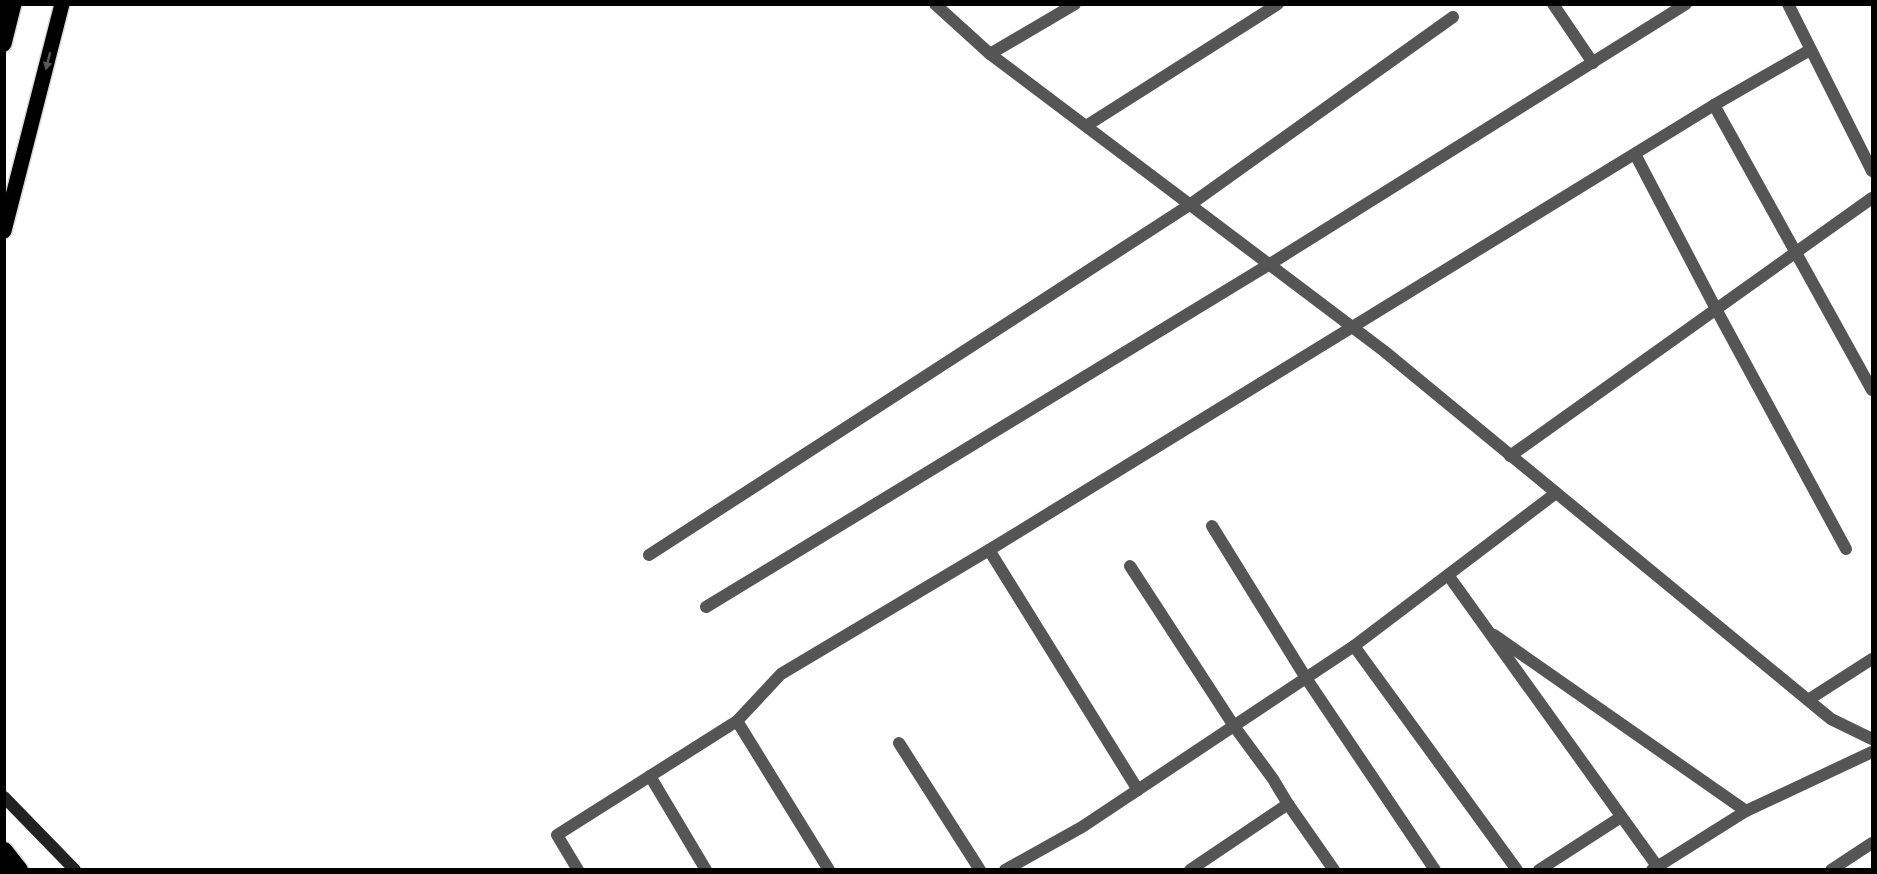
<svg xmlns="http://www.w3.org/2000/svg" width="1877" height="874" font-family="Helvetica,sans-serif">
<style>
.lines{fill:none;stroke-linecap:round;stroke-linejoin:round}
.primary-casing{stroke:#dbdbdb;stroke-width:18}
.highway-casing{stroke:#dbdbdb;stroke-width:21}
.street{stroke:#555;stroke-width:12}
.secondary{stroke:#222;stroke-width:12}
.primary{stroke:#000;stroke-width:15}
.highway{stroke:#000;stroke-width:18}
.oneway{fill:#595959}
</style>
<rect width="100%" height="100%" fill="#fff"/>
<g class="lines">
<g class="primary-casing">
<g id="primary">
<path d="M 4,44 L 14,4"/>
<path d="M 4,231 L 62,4"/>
</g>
</g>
<g class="highway-casing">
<path id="highway" d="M 4,851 L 19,870"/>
</g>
<g class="street">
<path d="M 935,4 L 990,54 L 1384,351 L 1831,719 L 1872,739"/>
<path d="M 1553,4 L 1593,63"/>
<path d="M 1788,4 L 1872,171"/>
<path d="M 990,54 L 1075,4"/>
<path d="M 1714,105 L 1872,390"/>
<path d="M 1086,126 L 1278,4"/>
<path d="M 1635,154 L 1716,309 L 1846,549"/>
<path d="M 1510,456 L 1872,198"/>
<path d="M 1212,526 L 1306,678 L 1435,870"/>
<path d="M 989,550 L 1138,790"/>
<path d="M 649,555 L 1191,204 L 1453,17"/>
<path d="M 1130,566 L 1234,726 L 1273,779 L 1288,804 L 1190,870"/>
<path d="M 1448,575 L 1657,866"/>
<path d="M 706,607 L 1270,264 L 1686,4"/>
<path d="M 1494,635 L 1746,811"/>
<path d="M 1354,646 L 1517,870"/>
<path d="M 1808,700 L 1872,659"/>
<path d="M 737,721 L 829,870"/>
<path d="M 899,743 L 980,870"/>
<path d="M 650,776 L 706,870"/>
<path d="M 1288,804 L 1334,870"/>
<path d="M 578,870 L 557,835 L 737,721 L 781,674 L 989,550 L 1714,105 L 1810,50"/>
<path d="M 1005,870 L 1082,827 L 1354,646 L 1556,493"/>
<path d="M 1539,870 L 1621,817"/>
<path d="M 1652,870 L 1746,811 L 1872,752"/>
<path d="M 1831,870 L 1872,843"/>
</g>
<path class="secondary" d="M 4,797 L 75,870"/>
<use href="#primary" class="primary"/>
<use href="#highway" class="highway"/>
</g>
<defs><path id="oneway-solid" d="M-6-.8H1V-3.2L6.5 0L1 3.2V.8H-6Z" transform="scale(1.5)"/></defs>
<use class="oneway" href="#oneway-solid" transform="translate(48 61) rotate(104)"/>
<rect width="1877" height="874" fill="none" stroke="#000000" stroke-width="12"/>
</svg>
